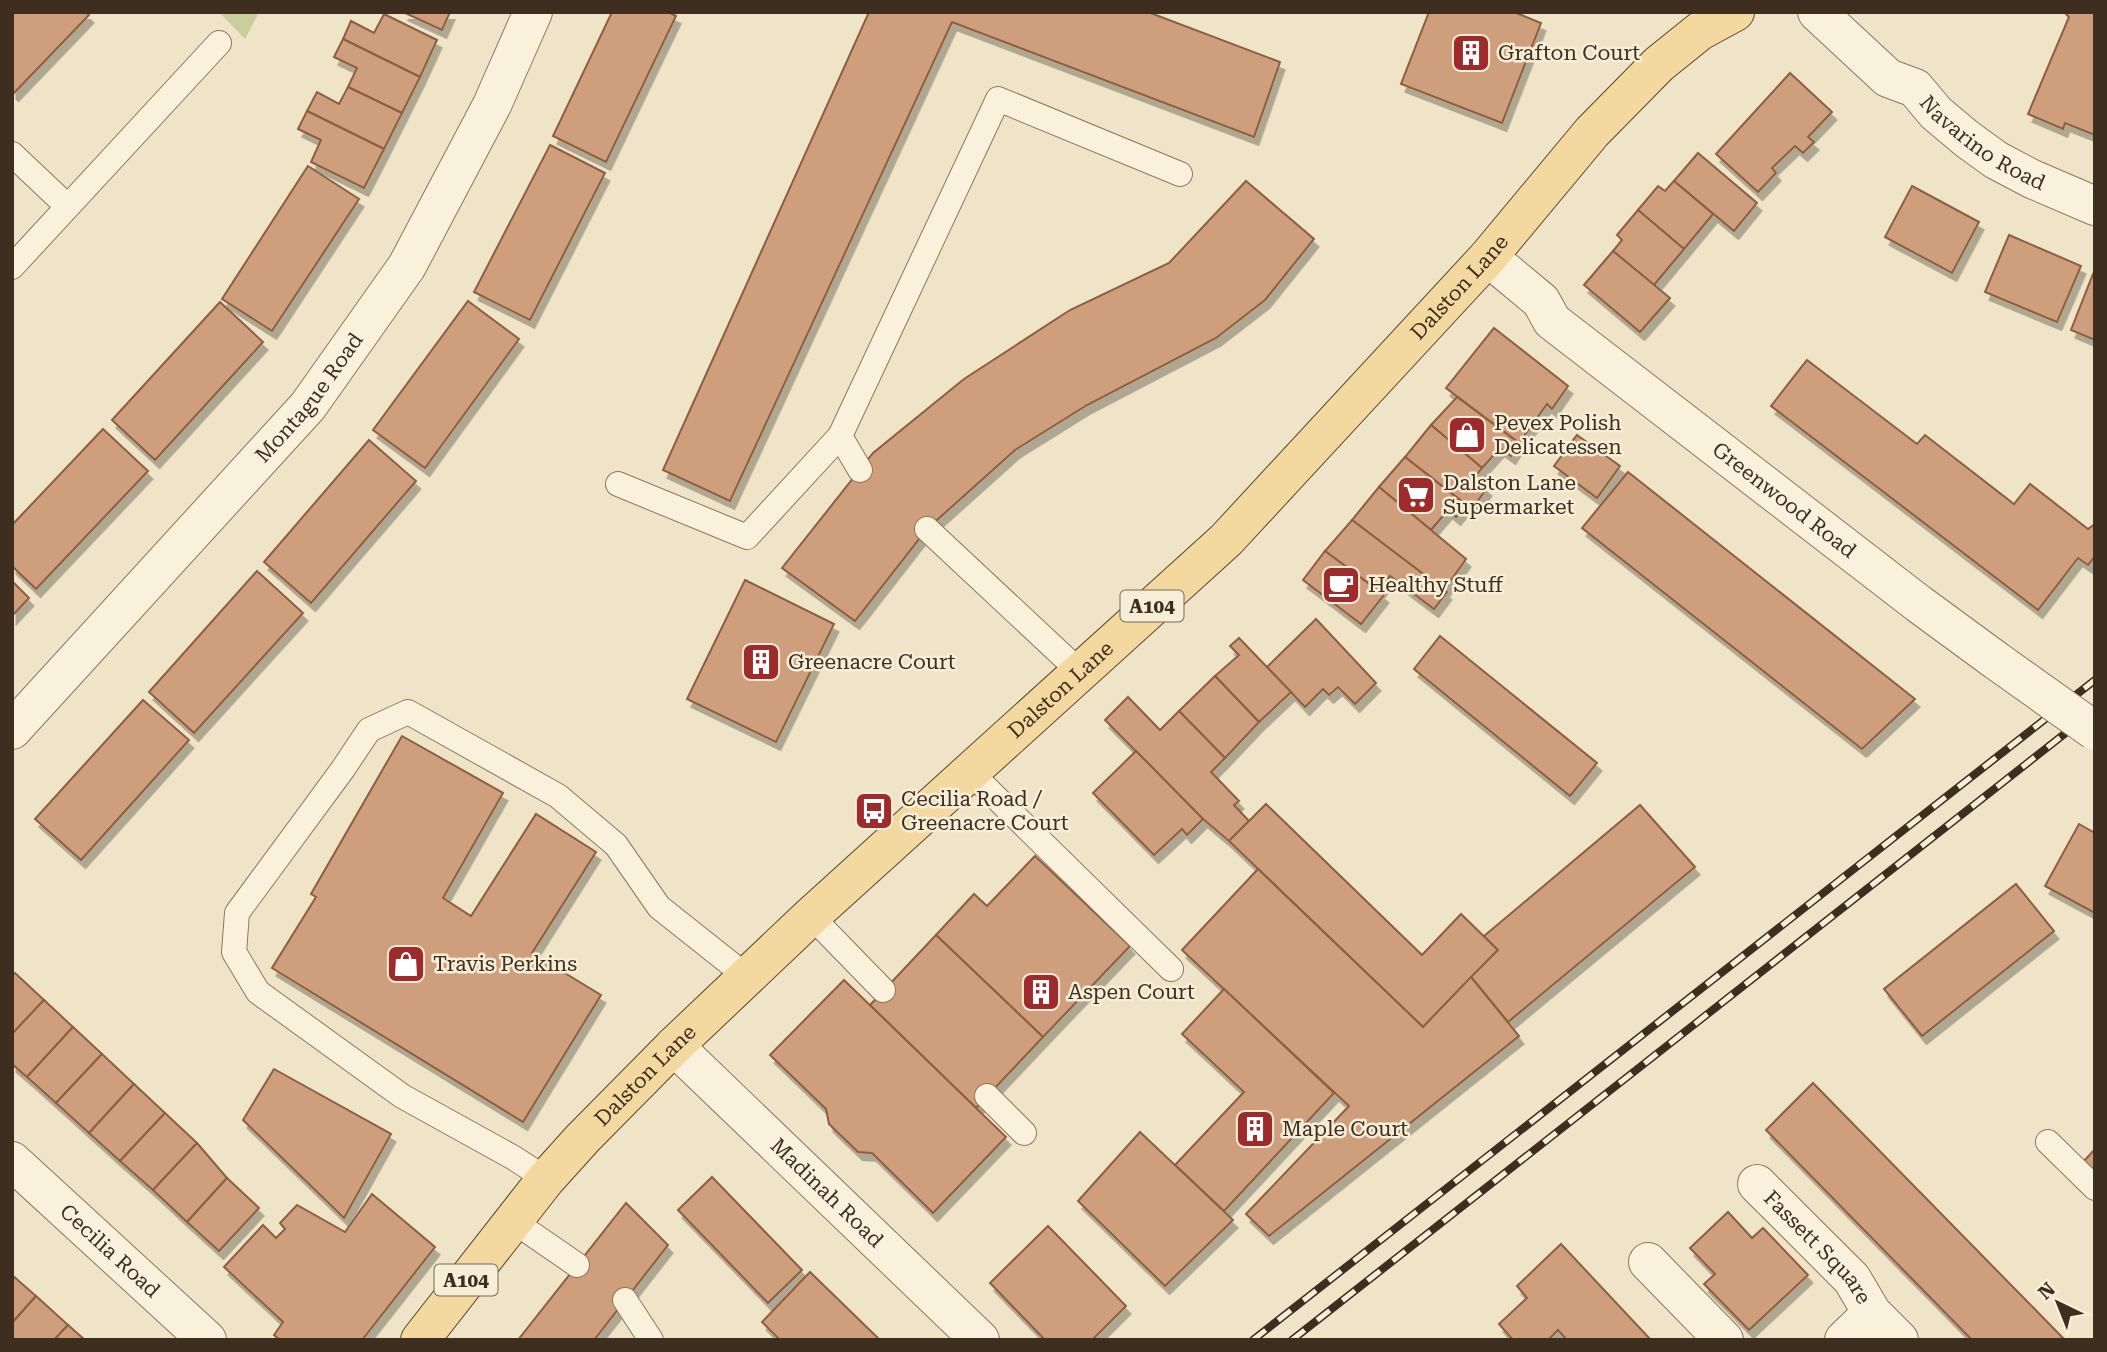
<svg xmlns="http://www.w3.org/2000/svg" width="2107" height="1352" font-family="'Roboto Serif',serif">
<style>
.green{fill:#c9cf9b}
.building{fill:#cf9f7d;stroke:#8d5f41;stroke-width:2;filter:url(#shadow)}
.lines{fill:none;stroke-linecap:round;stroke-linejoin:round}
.service-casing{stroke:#8d765c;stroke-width:26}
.minor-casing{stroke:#8d765c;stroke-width:40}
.primary-casing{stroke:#5b4430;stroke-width:40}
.service{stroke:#faf1dc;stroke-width:24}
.minor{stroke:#faf1dc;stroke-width:38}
.primary{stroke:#f3d9a0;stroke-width:38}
.rail-casing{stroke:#3d2e20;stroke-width:8}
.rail{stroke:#f7eed8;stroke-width:5;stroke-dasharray:16;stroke-linecap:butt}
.minor-bridge-casing{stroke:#8d765c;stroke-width:40;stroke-linecap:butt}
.minor-bridge{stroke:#faf1dc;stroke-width:38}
.labels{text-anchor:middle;stroke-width:5;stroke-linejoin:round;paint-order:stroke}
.shield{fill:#f7eed8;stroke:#756857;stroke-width:2}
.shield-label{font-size:19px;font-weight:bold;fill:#3d2e20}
.poi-label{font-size:21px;fill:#3d2e20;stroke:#f7eed8;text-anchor:start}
.street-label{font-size:21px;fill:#3d2e20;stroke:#f7eed8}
</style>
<defs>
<filter id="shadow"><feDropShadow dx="4.5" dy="8" stdDeviation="0" flood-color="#0004"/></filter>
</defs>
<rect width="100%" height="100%" fill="#f0e4c8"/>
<path class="green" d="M 219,12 L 259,12 L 245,39 Z"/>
<g class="building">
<path d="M 12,12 L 86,12 L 89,15 L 14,93 L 12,91 Z"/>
<path d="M 403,12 L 450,12 L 442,30 Z"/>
<path d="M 612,12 L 668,12 L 676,16 L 606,162 L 553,136 Z"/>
<path d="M 869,12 L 1148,12 L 1280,62 L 1254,137 L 952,22 L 730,501 L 663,470 Z"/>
<path d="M 1429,12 L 1514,12 L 1541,23 L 1502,123 L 1401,84 Z"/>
<path d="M 2064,12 L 2095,12 L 2095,135 L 2065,123 L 2063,129 L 2028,114 L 2069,17 Z"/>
<path d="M 384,14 L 437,40 L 420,77 L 343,39 L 351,21 L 374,33 Z"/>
<path d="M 343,39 L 420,77 L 402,113 L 348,87 L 357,68 L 334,57 Z"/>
<path d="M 1790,73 L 1832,112 L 1808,137 L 1814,142 L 1803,153 L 1795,146 L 1772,168 L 1776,173 L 1758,192 L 1716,154 Z"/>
<path d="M 348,87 L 402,113 L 384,149 L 307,111 L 317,92 L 339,104 Z"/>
<path d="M 307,111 L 384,149 L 364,188 L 311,162 L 321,140 L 298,129 Z"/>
<path d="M 550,145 L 605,173 L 530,320 L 474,292 Z"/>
<path d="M 1698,153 L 1757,203 L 1734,231 L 1674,181 Z"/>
<path d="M 308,166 L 359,199 L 272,331 L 222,299 Z"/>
<path d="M 1246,181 L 1314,239 L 1265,300 L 1216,338 L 1087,405 L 1015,450 L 927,529 L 855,621 L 782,568 L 873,453 L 964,379 L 1070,310 L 1169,263 Z"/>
<path d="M 1674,181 L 1713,214 L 1684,249 L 1638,210 L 1658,186 L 1665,191 Z"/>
<path d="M 1912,186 L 1979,222 L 1952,273 L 1885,237 Z"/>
<path d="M 1638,210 L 1684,249 L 1654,285 L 1613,251 L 1622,240 L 1617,235 Z"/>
<path d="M 2009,235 L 2081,266 L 2057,322 L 1985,292 Z"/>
<path d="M 1613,251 L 1670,298 L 1640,332 L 1584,285 Z"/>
<path d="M 2093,274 L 2095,275 L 2095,340 L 2071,330 Z"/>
<path d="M 468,301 L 519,339 L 425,468 L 373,430 Z"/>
<path d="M 220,302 L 263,342 L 155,460 L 112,420 Z"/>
<path d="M 1494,328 L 1568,386 L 1552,409 L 1547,404 L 1519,443 L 1446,388 Z"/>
<path d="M 1807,360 L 1917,444 L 1925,435 L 2014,504 L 2030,484 L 2088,529 L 2095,524 L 2095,556 L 2088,565 L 2078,558 L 2038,610 L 1771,406 Z"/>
<path d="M 1457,397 L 1519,443 L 1511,456 L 1500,448 L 1482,468 L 1431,425 Z"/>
<path d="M 1431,425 L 1482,468 L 1474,478 L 1487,488 L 1472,509 L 1405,457 Z"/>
<path d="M 103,429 L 148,471 L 36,589 L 12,566 L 12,525 Z"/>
<path d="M 1577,435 L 1620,466 L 1597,498 L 1554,466 Z"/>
<path d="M 369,440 L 416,481 L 311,603 L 264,562 Z"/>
<path d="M 1405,457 L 1466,505 L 1456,517 L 1448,510 L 1431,530 L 1379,487 Z"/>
<path d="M 1628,472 L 1915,699 L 1862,749 L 1582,528 Z"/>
<path d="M 1379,487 L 1466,559 L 1444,590 L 1352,520 Z"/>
<path d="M 1352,520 L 1447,592 L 1434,609 L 1390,576 L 1379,591 L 1325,551 Z"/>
<path d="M 1325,551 L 1384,595 L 1361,624 L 1303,580 Z"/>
<path d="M 257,571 L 303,613 L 194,733 L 149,692 Z"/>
<path d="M 745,580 L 834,624 L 776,742 L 687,699 Z"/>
<path d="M 12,581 L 29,598 L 12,616 Z"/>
<path d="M 1316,619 L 1376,683 L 1355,704 L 1338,687 L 1329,695 L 1323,689 L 1305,707 L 1267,667 Z"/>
<path d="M 1440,636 L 1597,763 L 1570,796 L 1414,669 Z"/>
<path d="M 1239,638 L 1291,692 L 1259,722 L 1215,676 L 1239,655 L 1230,646 Z"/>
<path d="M 1215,676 L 1259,722 L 1225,758 L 1179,711 Z"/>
<path d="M 1128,697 L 1160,730 L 1179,711 L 1225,758 L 1211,772 L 1239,801 L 1234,805 L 1249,821 L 1229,841 L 1203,819 L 1105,720 Z"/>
<path d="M 143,700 L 189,740 L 81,860 L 35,819 Z"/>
<path d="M 402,736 L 503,793 L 443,898 L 471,916 L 536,814 L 596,852 L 532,953 L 601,995 L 523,1122 L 272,968 L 316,897 L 311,894 Z"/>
<path d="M 1136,751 L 1203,819 L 1187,835 L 1182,829 L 1154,855 L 1093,793 Z"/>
<path d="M 1266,804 L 1422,955 L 1461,914 L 1498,950 L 1423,1027 L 1229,841 Z"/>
<path d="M 1640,805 L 1695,867 L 1508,1022 L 1471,977 L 1498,950 L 1484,936 Z"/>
<path d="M 2079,824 L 2095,833 L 2095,913 L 2045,886 Z"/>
<path d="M 1035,856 L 1130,946 L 1043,1037 L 936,935 L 974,894 L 987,906 Z"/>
<path d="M 1258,869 L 1423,1027 L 1471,977 L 1519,1036 L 1269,1236 L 1246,1214 L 1349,1106 L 1182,950 Z"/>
<path d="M 2016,884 L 2054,931 L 1922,1036 L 1884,989 Z"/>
<path d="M 936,935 L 1043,1037 L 976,1108 L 870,1005 Z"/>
<path d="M 15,973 L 44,1000 L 12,1034 L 12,975 Z"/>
<path d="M 844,980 L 1006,1137 L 933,1213 L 872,1153 L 858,1152 L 829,1124 L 826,1109 L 770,1055 Z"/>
<path d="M 1224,989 L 1334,1093 L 1224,1211 L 1175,1165 L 1244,1092 L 1182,1034 Z"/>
<path d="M 44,1000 L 73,1027 L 27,1077 L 12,1064 L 12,1034 Z"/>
<path d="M 73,1027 L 102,1054 L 56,1103 L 27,1077 Z"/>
<path d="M 102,1054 L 134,1084 L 89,1133 L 56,1103 Z"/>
<path d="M 274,1069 L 391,1134 L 344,1218 L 243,1120 Z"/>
<path d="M 1813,1083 L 2065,1340 L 1972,1340 L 1766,1130 Z"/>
<path d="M 134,1084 L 165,1113 L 120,1161 L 89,1133 Z"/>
<path d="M 165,1113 L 197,1143 L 153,1190 L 120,1161 Z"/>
<path d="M 1140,1132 L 1233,1220 L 1165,1286 L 1078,1201 Z"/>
<path d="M 197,1143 L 227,1178 L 187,1222 L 153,1190 Z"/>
<path d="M 2095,1149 L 2095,1173 L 2083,1162 Z"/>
<path d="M 712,1177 L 802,1270 L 768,1303 L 678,1210 Z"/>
<path d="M 227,1178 L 259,1208 L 219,1251 L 187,1222 Z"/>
<path d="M 372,1194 L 435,1247 L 362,1340 L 280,1340 L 274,1335 L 283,1322 L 224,1267 L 263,1225 L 276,1238 L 285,1229 L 280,1223 L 297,1205 L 345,1232 Z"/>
<path d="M 626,1203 L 668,1245 L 594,1340 L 518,1340 Z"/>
<path d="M 1728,1212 L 1752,1238 L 1763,1228 L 1808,1275 L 1749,1330 L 1704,1284 L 1715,1274 L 1690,1248 Z"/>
<path d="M 1048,1226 L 1126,1306 L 1092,1340 L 1045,1340 L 990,1283 Z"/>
<path d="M 1561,1244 L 1651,1340 L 1567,1340 L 1558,1330 L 1548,1340 L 1513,1340 L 1499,1324 L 1527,1298 L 1517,1286 Z"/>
<path d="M 810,1272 L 880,1340 L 780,1340 L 762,1322 Z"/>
<path d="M 12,1275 L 36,1296 L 12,1323 Z"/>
<path d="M 36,1296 L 68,1325 L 54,1340 L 12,1340 L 12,1323 Z"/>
<path d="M 68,1325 L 85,1340 L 54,1340 Z"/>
</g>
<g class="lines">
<g class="service-casing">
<g id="service">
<path d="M 12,154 L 67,206"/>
<path d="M 12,267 L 219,43"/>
<path d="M 840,436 L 860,470"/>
<path d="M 618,484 L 747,537 L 840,436 L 998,99 L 1180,174"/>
<path d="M 927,529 L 1080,672"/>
<path d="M 970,772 L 1171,969"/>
<path d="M 811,916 L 883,990"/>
<path d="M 987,1096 L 1024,1133"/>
<path d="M 2048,1142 L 2095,1188"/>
<path d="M 546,1179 L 514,1158 L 402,1096 L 258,992 L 234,952 L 237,913 L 343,769 L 369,730 L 408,712 L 558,796 L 616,845 L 659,907 L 746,976"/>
<path d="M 513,1221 L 577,1265"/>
<path d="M 625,1300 L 651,1340"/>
</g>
</g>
<g class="minor-casing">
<g id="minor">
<path id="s1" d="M 1817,12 L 1888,78 L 1915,88 L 1936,113 L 1967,139 L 1996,160 L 2032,179 L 2095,206"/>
<path id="s2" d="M 1488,257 L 1541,301 L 1552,321 L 1919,604 L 1994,659"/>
<path id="s3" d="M 12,730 L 308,406 L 407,266 L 492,105 L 533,12"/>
<path id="s4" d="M 674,1046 L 980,1340"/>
<path id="s5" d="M 12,1161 L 207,1340"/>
<path id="s6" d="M 1757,1184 L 1852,1279 L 1872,1313 L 1899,1340"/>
<path d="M 1648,1262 L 1724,1340"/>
<path d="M 1844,1340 L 1872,1313"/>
</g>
</g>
<g class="primary-casing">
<g id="primary">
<path id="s7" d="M 420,1340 L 546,1179 L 583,1138 L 674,1046 L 811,916 L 1226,540 L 1488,257 L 1592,132 L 1659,64 L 1700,31 L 1735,12"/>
</g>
</g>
<use href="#service" class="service"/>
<use href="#minor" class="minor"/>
<use href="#primary" class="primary"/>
<g class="rail-casing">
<g id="rail">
<path d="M 1253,1340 L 2095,680"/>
<path d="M 1292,1340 L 2095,710"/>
</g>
</g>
<use href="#rail" class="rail"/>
<g class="minor-bridge-casing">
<path id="minor-bridge" d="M 1994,659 L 2095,731"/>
</g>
<use href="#minor-bridge" class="minor-bridge"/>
</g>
<defs>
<g id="building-square" transform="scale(2.0125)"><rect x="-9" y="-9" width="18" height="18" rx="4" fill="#9e2a2b" stroke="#f7eed8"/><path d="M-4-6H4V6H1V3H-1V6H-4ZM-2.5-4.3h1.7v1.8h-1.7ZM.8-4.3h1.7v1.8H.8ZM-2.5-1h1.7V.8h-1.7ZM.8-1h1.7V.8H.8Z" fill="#fff"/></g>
<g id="shop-square" transform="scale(2.0125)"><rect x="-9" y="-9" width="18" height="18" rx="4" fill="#9e2a2b" stroke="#f7eed8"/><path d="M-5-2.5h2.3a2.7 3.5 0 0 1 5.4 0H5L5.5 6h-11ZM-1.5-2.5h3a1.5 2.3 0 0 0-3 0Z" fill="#fff"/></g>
<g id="supermarket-square" transform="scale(2.0125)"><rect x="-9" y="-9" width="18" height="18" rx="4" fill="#9e2a2b" stroke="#f7eed8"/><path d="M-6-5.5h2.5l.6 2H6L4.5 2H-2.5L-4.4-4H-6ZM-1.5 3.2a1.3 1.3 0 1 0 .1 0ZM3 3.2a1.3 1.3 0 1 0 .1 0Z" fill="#fff"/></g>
<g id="cafe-square" transform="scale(2.0125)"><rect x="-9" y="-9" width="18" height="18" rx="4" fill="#9e2a2b" stroke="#f7eed8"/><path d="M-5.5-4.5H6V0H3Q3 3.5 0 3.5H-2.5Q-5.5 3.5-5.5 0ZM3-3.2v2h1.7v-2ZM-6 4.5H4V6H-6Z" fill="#fff"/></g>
<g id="bus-square" transform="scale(2.0125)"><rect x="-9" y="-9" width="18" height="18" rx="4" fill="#9e2a2b" stroke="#f7eed8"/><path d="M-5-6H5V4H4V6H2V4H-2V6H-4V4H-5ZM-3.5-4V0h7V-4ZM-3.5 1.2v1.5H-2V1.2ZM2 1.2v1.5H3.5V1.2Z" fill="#fff"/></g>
</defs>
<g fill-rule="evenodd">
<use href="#building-square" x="1471" y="53"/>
<use href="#shop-square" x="1467" y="435"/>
<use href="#supermarket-square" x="1416" y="495"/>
<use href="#cafe-square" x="1341" y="585"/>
<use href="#building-square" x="761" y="662"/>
<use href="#bus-square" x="874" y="811"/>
<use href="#shop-square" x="406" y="964"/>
<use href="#building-square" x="1041" y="992"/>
<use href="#building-square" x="1255" y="1129"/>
</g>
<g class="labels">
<g class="shield">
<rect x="1120.5" y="590.5" width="63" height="31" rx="5"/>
<rect x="434.5" y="1264.5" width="63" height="31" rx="5"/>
</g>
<g class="shield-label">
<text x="1152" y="613">A104</text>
<text x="466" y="1287">A104</text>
</g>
<g class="poi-label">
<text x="1498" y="60">Grafton Court</text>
<text x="1494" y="430">Pevex Polish<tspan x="1494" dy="24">Delicatessen</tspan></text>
<text x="1443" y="490">Dalston Lane<tspan x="1443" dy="24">Supermarket</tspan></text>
<text x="1368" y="592">Healthy Stuff</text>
<text x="788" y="669">Greenacre Court</text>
<text x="901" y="806">Cecilia Road /<tspan x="901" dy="24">Greenacre Court</tspan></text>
<text x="433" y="971">Travis Perkins</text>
<text x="1068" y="999">Aspen Court</text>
<text x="1282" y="1136">Maple Court</text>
</g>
<g class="street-label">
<text dy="7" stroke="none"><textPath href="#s1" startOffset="214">Navarino Road</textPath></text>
<text dy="7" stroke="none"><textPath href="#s7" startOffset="1482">Dalston Lane</textPath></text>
<text dy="7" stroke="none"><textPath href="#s3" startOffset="446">Montague Road</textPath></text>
<text dy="7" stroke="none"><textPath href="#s2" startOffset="385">Greenwood Road</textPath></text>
<text dy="7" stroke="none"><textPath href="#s7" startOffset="915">Dalston Lane</textPath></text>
<text dy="7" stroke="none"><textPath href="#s7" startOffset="348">Dalston Lane</textPath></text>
<text dy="7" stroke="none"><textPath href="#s4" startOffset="212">Madinah Road</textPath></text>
<text dy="7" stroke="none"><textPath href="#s6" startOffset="88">Fassett Square</textPath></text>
<text dy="7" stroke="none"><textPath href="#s5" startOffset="133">Cecilia Road</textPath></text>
</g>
</g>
<rect width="2107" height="1352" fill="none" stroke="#3d2e20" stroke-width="28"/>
<g transform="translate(2058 1303) rotate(317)" stroke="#f7eed8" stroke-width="5" paint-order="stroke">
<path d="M0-5L12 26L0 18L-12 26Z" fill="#3d2e20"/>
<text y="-10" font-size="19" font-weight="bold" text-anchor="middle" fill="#3d2e20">N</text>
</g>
</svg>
